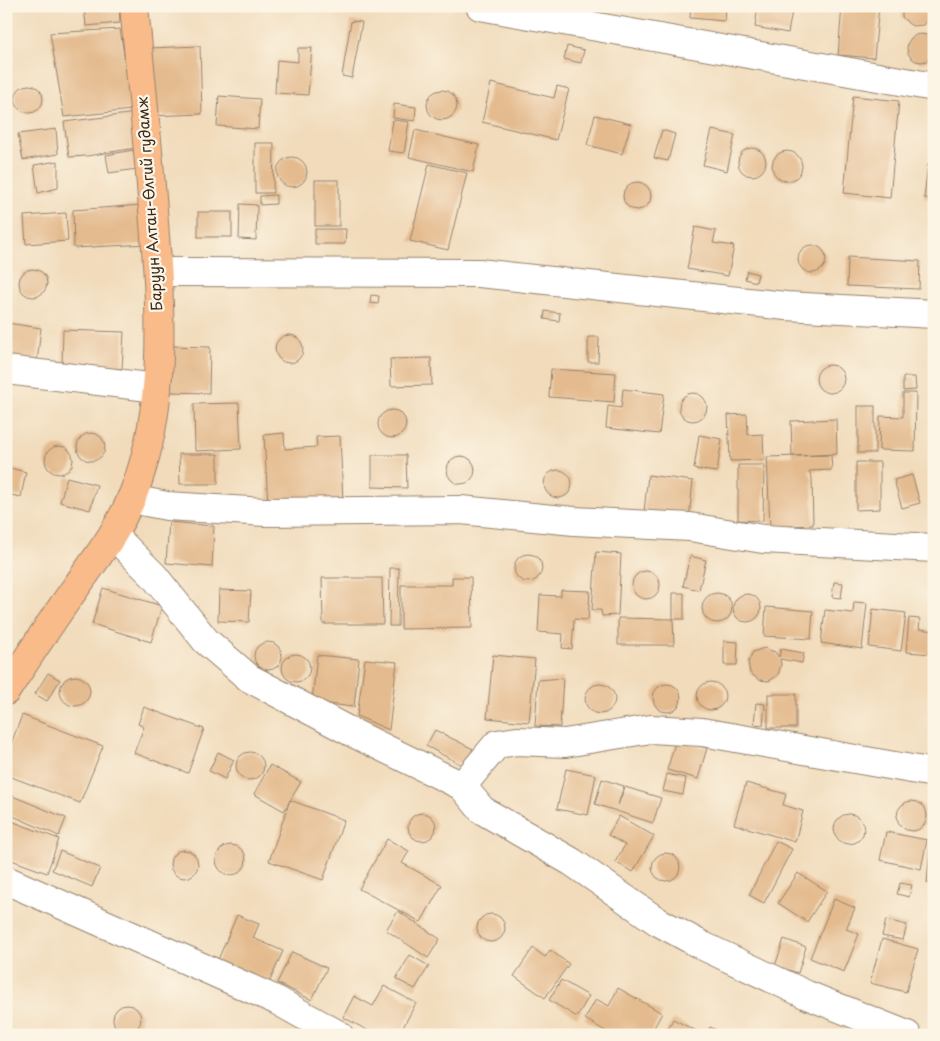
<svg xmlns="http://www.w3.org/2000/svg" width="940" height="1041" font-family="'Playpen Sans',sans-serif">
<style>
.building{fill:#e4bb8f}
.lines{fill:none;stroke-linecap:round;stroke-linejoin:round}
.minor-casing{stroke:#96826c;stroke-width:30}
.major-casing{stroke:#96826c;stroke-width:30}
.minor{stroke:#fff;stroke-width:28}
.major{stroke:#fabb8b;stroke-width:28}
.labels{text-anchor:middle;stroke-width:4.5;stroke-linejoin:round;paint-order:stroke}
.street-label{font-size:15px;fill:#3b2a1e;stroke:#fcf5e5}
</style>
<rect width="100%" height="100%" fill="#fcf5e5"/>
<filter id="ink" filterUnits="userSpaceOnUse"><feTurbulence type="fractalNoise" baseFrequency=".02" numOctaves="2"/><feDisplacementMap in="SourceGraphic" scale="10" xChannelSelector="R" yChannelSelector="G"/><feConvolveMatrix kernelMatrix="1 2 1 2 8 2 1 2 1" color-interpolation-filters="sRGB"/></filter>
<filter id="wash" filterUnits="userSpaceOnUse"><feTurbulence type="fractalNoise" baseFrequency=".0096" numOctaves="4" result="noise"/><feDisplacementMap in="SourceGraphic" scale="20" xChannelSelector="R" yChannelSelector="G"/><feGaussianBlur stdDeviation="1.12" result="paint"/><feColorMatrix in="noise" values="0 0 0 0 0 0 0 0 0 0 0 0 0 0 0 0 0 1.4 0 .05"/><feComposite in="paint" operator="in"/></filter>
<g filter="url(#wash)">
<rect width="100%" height="100%" fill="#f1dbbb"/>
<g id="blocks">
<g class="building">
<path d="M 84,6 L 119,6 L 120,23 L 86,26 Z"/>
<path d="M 610,6 L 635,6 L 634,12 Z"/>
<path d="M 691,6 L 726,6 L 725,21 L 690,18 Z"/>
<path d="M 758,6 L 793,6 L 788,33 L 755,27 Z"/>
<path d="M 842,6 L 879,6 L 874,58 L 838,55 Z"/>
<path d="M 902,6 L 929,6 L 929,18 L 923,25 L 913,26 L 909,24 L 902,17 Z"/>
<path d="M 351,21 L 362,22 L 352,78 L 342,76 Z"/>
<path d="M 120,29 L 132,110 L 64,117 L 50,33 Z"/>
<circle cx="921" cy="48" r="14"/>
<path d="M 200,46 L 202,114 L 152,116 L 149,48 Z"/>
<path d="M 567,46 L 584,50 L 581,63 L 564,59 Z"/>
<path d="M 298,48 L 312,48 L 308,95 L 275,93 L 277,60 L 298,62 Z"/>
<path d="M 491,83 L 554,98 L 557,86 L 569,89 L 556,140 L 482,122 Z"/>
<circle cx="29" cy="99" r="14"/>
<circle cx="442" cy="105" r="15"/>
<path d="M 219,96 L 260,99 L 258,129 L 217,126 Z"/>
<path d="M 853,96 L 899,101 L 890,198 L 844,193 Z"/>
<path d="M 394,104 L 416,107 L 415,121 L 393,118 Z"/>
<path d="M 136,113 L 141,147 L 87,156 L 69,157 L 64,122 Z"/>
<path d="M 595,115 L 631,124 L 622,154 L 587,145 Z"/>
<path d="M 393,120 L 409,122 L 404,153 L 388,151 Z"/>
<path d="M 56,129 L 58,154 L 23,160 L 18,134 Z"/>
<path d="M 415,130 L 479,145 L 473,172 L 409,157 Z"/>
<path d="M 662,130 L 675,134 L 668,161 L 654,158 Z"/>
<path d="M 712,130 L 735,135 L 727,171 L 703,165 Z"/>
<path d="M 255,143 L 274,143 L 273,193 L 255,193 Z"/>
<circle cx="752" cy="162" r="14"/>
<path d="M 133,150 L 137,169 L 109,173 L 106,155 Z"/>
<circle cx="787" cy="166" r="15"/>
<circle cx="292" cy="172" r="15"/>
<path d="M 58,161 L 58,188 L 38,193 L 34,165 Z"/>
<path d="M 429,164 L 467,173 L 448,250 L 410,241 Z"/>
<path d="M 928,164 L 934,165 L 934,199 L 924,198 Z"/>
<rect x="315" y="180" width="24" height="46"/>
<circle cx="637" cy="196" r="14"/>
<path d="M 276,195 L 276,204 L 260,205 L 260,196 Z"/>
<path d="M 240,204 L 257,205 L 256,240 L 239,239 Z"/>
<path d="M 143,205 L 147,244 L 74,248 L 73,210 Z"/>
<rect x="198" y="212" width="34" height="25"/>
<path d="M 66,213 L 68,241 L 26,244 L 24,216 Z"/>
<path d="M 695,227 L 716,231 L 713,243 L 734,246 L 728,276 L 687,269 Z"/>
<path d="M 315,229 L 346,229 L 345,244 L 315,244 Z"/>
<circle cx="812" cy="259" r="14"/>
<path d="M 848,257 L 920,261 L 919,289 L 847,286 Z"/>
<circle cx="33" cy="283" r="14"/>
<path d="M 747,271 L 758,274 L 756,282 L 745,279 Z"/>
<path d="M 371,295 L 379,296 L 378,304 L 370,303 Z"/>
<path d="M 545,311 L 560,313 L 559,321 L 544,319 Z"/>
<path d="M 7,323 L 41,328 L 37,362 L 6,358 Z"/>
<path d="M 63,330 L 124,332 L 122,369 L 62,366 Z"/>
<circle cx="289" cy="349" r="14"/>
<path d="M 588,337 L 599,337 L 598,362 L 588,362 Z"/>
<path d="M 171,346 L 210,347 L 209,393 L 170,392 Z"/>
<path d="M 431,358 L 432,385 L 391,386 L 390,359 Z"/>
<circle cx="830" cy="379" r="14"/>
<path d="M 551,369 L 616,373 L 614,402 L 549,397 Z"/>
<path d="M 903,377 L 915,377 L 916,390 L 903,391 Z"/>
<path d="M 623,389 L 664,394 L 659,434 L 606,428 L 608,406 L 621,408 Z"/>
<circle cx="693" cy="407" r="14"/>
<path d="M 903,393 L 916,393 L 915,451 L 879,450 L 880,416 L 903,417 Z"/>
<path d="M 239,403 L 241,449 L 195,451 L 194,404 Z"/>
<rect x="858" y="406" width="17" height="47"/>
<circle cx="392" cy="424" r="14"/>
<path d="M 747,414 L 748,435 L 763,434 L 764,460 L 730,461 L 728,415 Z"/>
<path d="M 836,419 L 837,454 L 792,456 L 791,421 Z"/>
<circle cx="91" cy="447" r="14"/>
<path d="M 284,433 L 285,449 L 317,447 L 316,437 L 340,436 L 343,501 L 268,504 L 264,435 Z"/>
<path d="M 699,435 L 722,439 L 717,472 L 694,469 Z"/>
<circle cx="59" cy="460" r="14"/>
<path d="M 179,454 L 218,454 L 218,484 L 180,484 Z"/>
<path d="M 372,455 L 406,455 L 407,488 L 372,487 Z"/>
<path d="M 831,455 L 832,470 L 809,471 L 812,478 L 813,525 L 770,527 L 767,457 Z"/>
<circle cx="461" cy="470" r="14"/>
<path d="M 856,462 L 880,462 L 880,509 L 856,510 Z"/>
<path d="M 738,465 L 764,465 L 763,521 L 738,520 Z"/>
<path d="M 6,467 L 26,472 L 21,497 L 6,494 Z"/>
<circle cx="558" cy="484" r="14"/>
<path d="M 648,475 L 693,481 L 689,518 L 644,512 Z"/>
<path d="M 912,475 L 920,503 L 902,508 L 894,480 Z"/>
<path d="M 67,477 L 97,485 L 90,510 L 60,502 Z"/>
<path d="M 169,522 L 214,526 L 212,567 L 166,563 Z"/>
<path d="M 596,552 L 621,554 L 618,615 L 602,616 L 601,610 L 592,610 Z"/>
<circle cx="528" cy="568" r="14"/>
<path d="M 690,556 L 706,560 L 699,590 L 683,586 Z"/>
<path d="M 390,568 L 399,568 L 398,626 L 389,626 Z"/>
<circle cx="646" cy="585" r="14"/>
<path d="M 452,577 L 471,577 L 472,628 L 401,629 L 401,585 L 452,585 Z"/>
<path d="M 322,578 L 382,578 L 383,624 L 323,624 Z"/>
<path d="M 834,582 L 843,583 L 841,598 L 832,597 Z"/>
<path d="M 103,588 L 162,606 L 151,642 L 92,624 Z"/>
<path d="M 219,590 L 251,591 L 249,622 L 218,621 Z"/>
<path d="M 561,590 L 590,591 L 588,620 L 574,619 L 572,649 L 562,648 L 563,634 L 538,632 L 540,595 L 561,596 Z"/>
<path d="M 673,593 L 684,593 L 684,619 L 673,619 L 674,645 L 618,645 L 618,618 L 673,619 Z"/>
<circle cx="717" cy="608" r="15"/>
<circle cx="747" cy="608" r="14"/>
<path d="M 854,602 L 867,603 L 862,649 L 821,643 L 825,610 L 853,613 Z"/>
<path d="M 766,607 L 813,611 L 811,639 L 764,636 Z"/>
<path d="M 873,609 L 906,613 L 901,651 L 869,647 Z"/>
<path d="M 909,618 L 920,619 L 919,629 L 934,631 L 933,654 L 906,652 Z"/>
<path d="M 724,641 L 738,642 L 737,665 L 724,665 Z"/>
<circle cx="268" cy="656" r="14"/>
<path d="M 764,648 L 775,652 L 779,657 L 781,649 L 804,653 L 802,663 L 780,659 L 781,665 L 778,675 L 769,681 L 759,680 L 750,673 L 748,662 L 753,652 Z"/>
<circle cx="296" cy="668" r="14"/>
<path d="M 317,655 L 359,659 L 354,707 L 312,702 Z"/>
<path d="M 493,655 L 535,659 L 529,722 L 487,718 Z"/>
<path d="M 365,659 L 397,662 L 389,730 L 357,716 Z"/>
<path d="M 48,673 L 60,680 L 47,701 L 35,694 Z"/>
<circle cx="75" cy="691" r="15"/>
<path d="M 563,678 L 560,727 L 535,726 L 538,680 Z"/>
<circle cx="711" cy="696" r="14"/>
<circle cx="667" cy="698" r="14"/>
<circle cx="600" cy="699" r="15"/>
<rect x="768" y="694" width="28" height="34"/>
<path d="M 756,703 L 765,704 L 763,725 L 754,724 Z"/>
<path d="M 144,707 L 204,729 L 188,773 L 134,753 L 144,727 L 138,724 Z"/>
<path d="M 22,715 L 103,746 L 80,803 L 6,775 L 6,757 Z"/>
<path d="M 435,730 L 473,749 L 464,766 L 426,746 Z"/>
<path d="M 676,740 L 707,748 L 698,779 L 667,770 Z"/>
<circle cx="250" cy="766" r="14"/>
<path d="M 218,752 L 234,760 L 225,779 L 209,771 Z"/>
<path d="M 270,765 L 301,782 L 284,811 L 254,794 Z"/>
<path d="M 566,769 L 596,775 L 588,815 L 557,809 Z"/>
<path d="M 667,774 L 686,778 L 683,795 L 663,791 Z"/>
<path d="M 602,779 L 624,786 L 618,805 L 625,787 L 661,798 L 653,823 L 595,804 Z"/>
<path d="M 746,783 L 786,794 L 783,805 L 803,811 L 795,842 L 734,824 Z"/>
<path d="M 10,795 L 66,818 L 59,836 L 6,813 L 6,804 Z"/>
<path d="M 290,800 L 344,820 L 323,880 L 269,861 Z"/>
<circle cx="912" cy="816" r="15"/>
<circle cx="422" cy="827" r="14"/>
<circle cx="849" cy="829" r="15"/>
<path d="M 619,816 L 654,836 L 633,872 L 615,862 L 625,845 L 608,835 Z"/>
<path d="M 6,819 L 59,839 L 47,873 L 6,858 Z"/>
<path d="M 886,832 L 927,840 L 921,869 L 880,860 Z"/>
<path d="M 387,839 L 409,851 L 402,863 L 442,885 L 421,922 L 359,889 Z"/>
<path d="M 776,841 L 792,849 L 764,903 L 749,895 Z"/>
<circle cx="231" cy="860" r="15"/>
<path d="M 930,847 L 934,848 L 934,884 L 927,883 Z"/>
<circle cx="184" cy="864" r="14"/>
<path d="M 60,851 L 100,868 L 92,887 L 52,870 Z"/>
<circle cx="666" cy="867" r="14"/>
<path d="M 798,873 L 827,891 L 807,922 L 778,903 Z"/>
<path d="M 900,883 L 912,885 L 909,897 L 897,894 Z"/>
<path d="M 834,899 L 855,908 L 846,929 L 859,934 L 844,972 L 810,958 Z"/>
<path d="M 398,911 L 440,939 L 428,958 L 386,930 Z"/>
<circle cx="491" cy="928" r="14"/>
<path d="M 237,915 L 259,924 L 253,938 L 283,951 L 269,983 L 217,962 Z"/>
<path d="M 886,920 L 907,925 L 903,940 L 882,936 Z"/>
<path d="M 784,939 L 806,947 L 798,973 L 775,966 Z"/>
<path d="M 882,939 L 918,949 L 906,992 L 870,983 Z"/>
<path d="M 533,948 L 545,957 L 550,950 L 569,964 L 545,998 L 514,976 Z"/>
<path d="M 292,952 L 327,968 L 312,1000 L 277,983 Z"/>
<path d="M 410,955 L 429,966 L 415,989 L 396,979 Z"/>
<path d="M 561,980 L 589,996 L 577,1017 L 549,1000 Z"/>
<path d="M 384,986 L 416,1003 L 399,1035 L 376,1035 L 343,1017 L 354,996 L 373,1006 Z"/>
<path d="M 618,988 L 662,1013 L 650,1035 L 612,1035 L 585,1019 L 596,999 L 609,1006 Z"/>
<circle cx="127" cy="1019" r="14"/>
<path d="M 673,1019 L 704,1035 L 665,1035 Z"/>
<path d="M 710,1027 L 723,1033 L 722,1035 L 706,1035 Z"/>
</g>
</g>
</g>
<g filter="url(#ink)">
<use href="#blocks" fill-opacity="0" stroke="#96826c" stroke-width="1"/>
<g class="lines">
<g class="minor-casing">
<g id="minor">
<path d="M 480,6 L 934,87"/>
<path d="M 158,272 L 479,273 L 786,306 L 934,314"/>
<path d="M 6,370 L 157,388"/>
<path d="M 131,499 L 167,506 L 265,512 L 461,510 L 574,521 L 690,527 L 763,539 L 934,548"/>
<path d="M 113,535 L 154,576 L 206,641 L 249,678 L 351,732 L 462,786 L 482,810 L 572,862 L 657,921 L 703,946 L 807,995 L 907,1035"/>
<path d="M 462,786 L 497,744 L 517,741 L 565,743 L 651,729 L 702,732 L 934,773"/>
<path d="M 6,880 L 276,1000 L 339,1035"/>
</g>
</g>
<g class="major-casing">
<path id="major" d="M 6,691 C 28,657 50,623 74,590 C 95,560 118,531 132,497 C 170,404 160,296 152,198 C 147,134 140,70 134,6"/>
</g>
<use href="#minor" class="minor"/>
<use href="#major" class="major"/>
</g>
</g>
<g class="labels">
<g class="street-label">
<text transform="translate(150 204) rotate(-94)" y="5">Баруун Алтан-Өлгий гудамж</text>
</g>
</g>
<rect width="940" height="1041" fill="none" stroke="#fcf5e5" stroke-width="25"/>
</svg>
